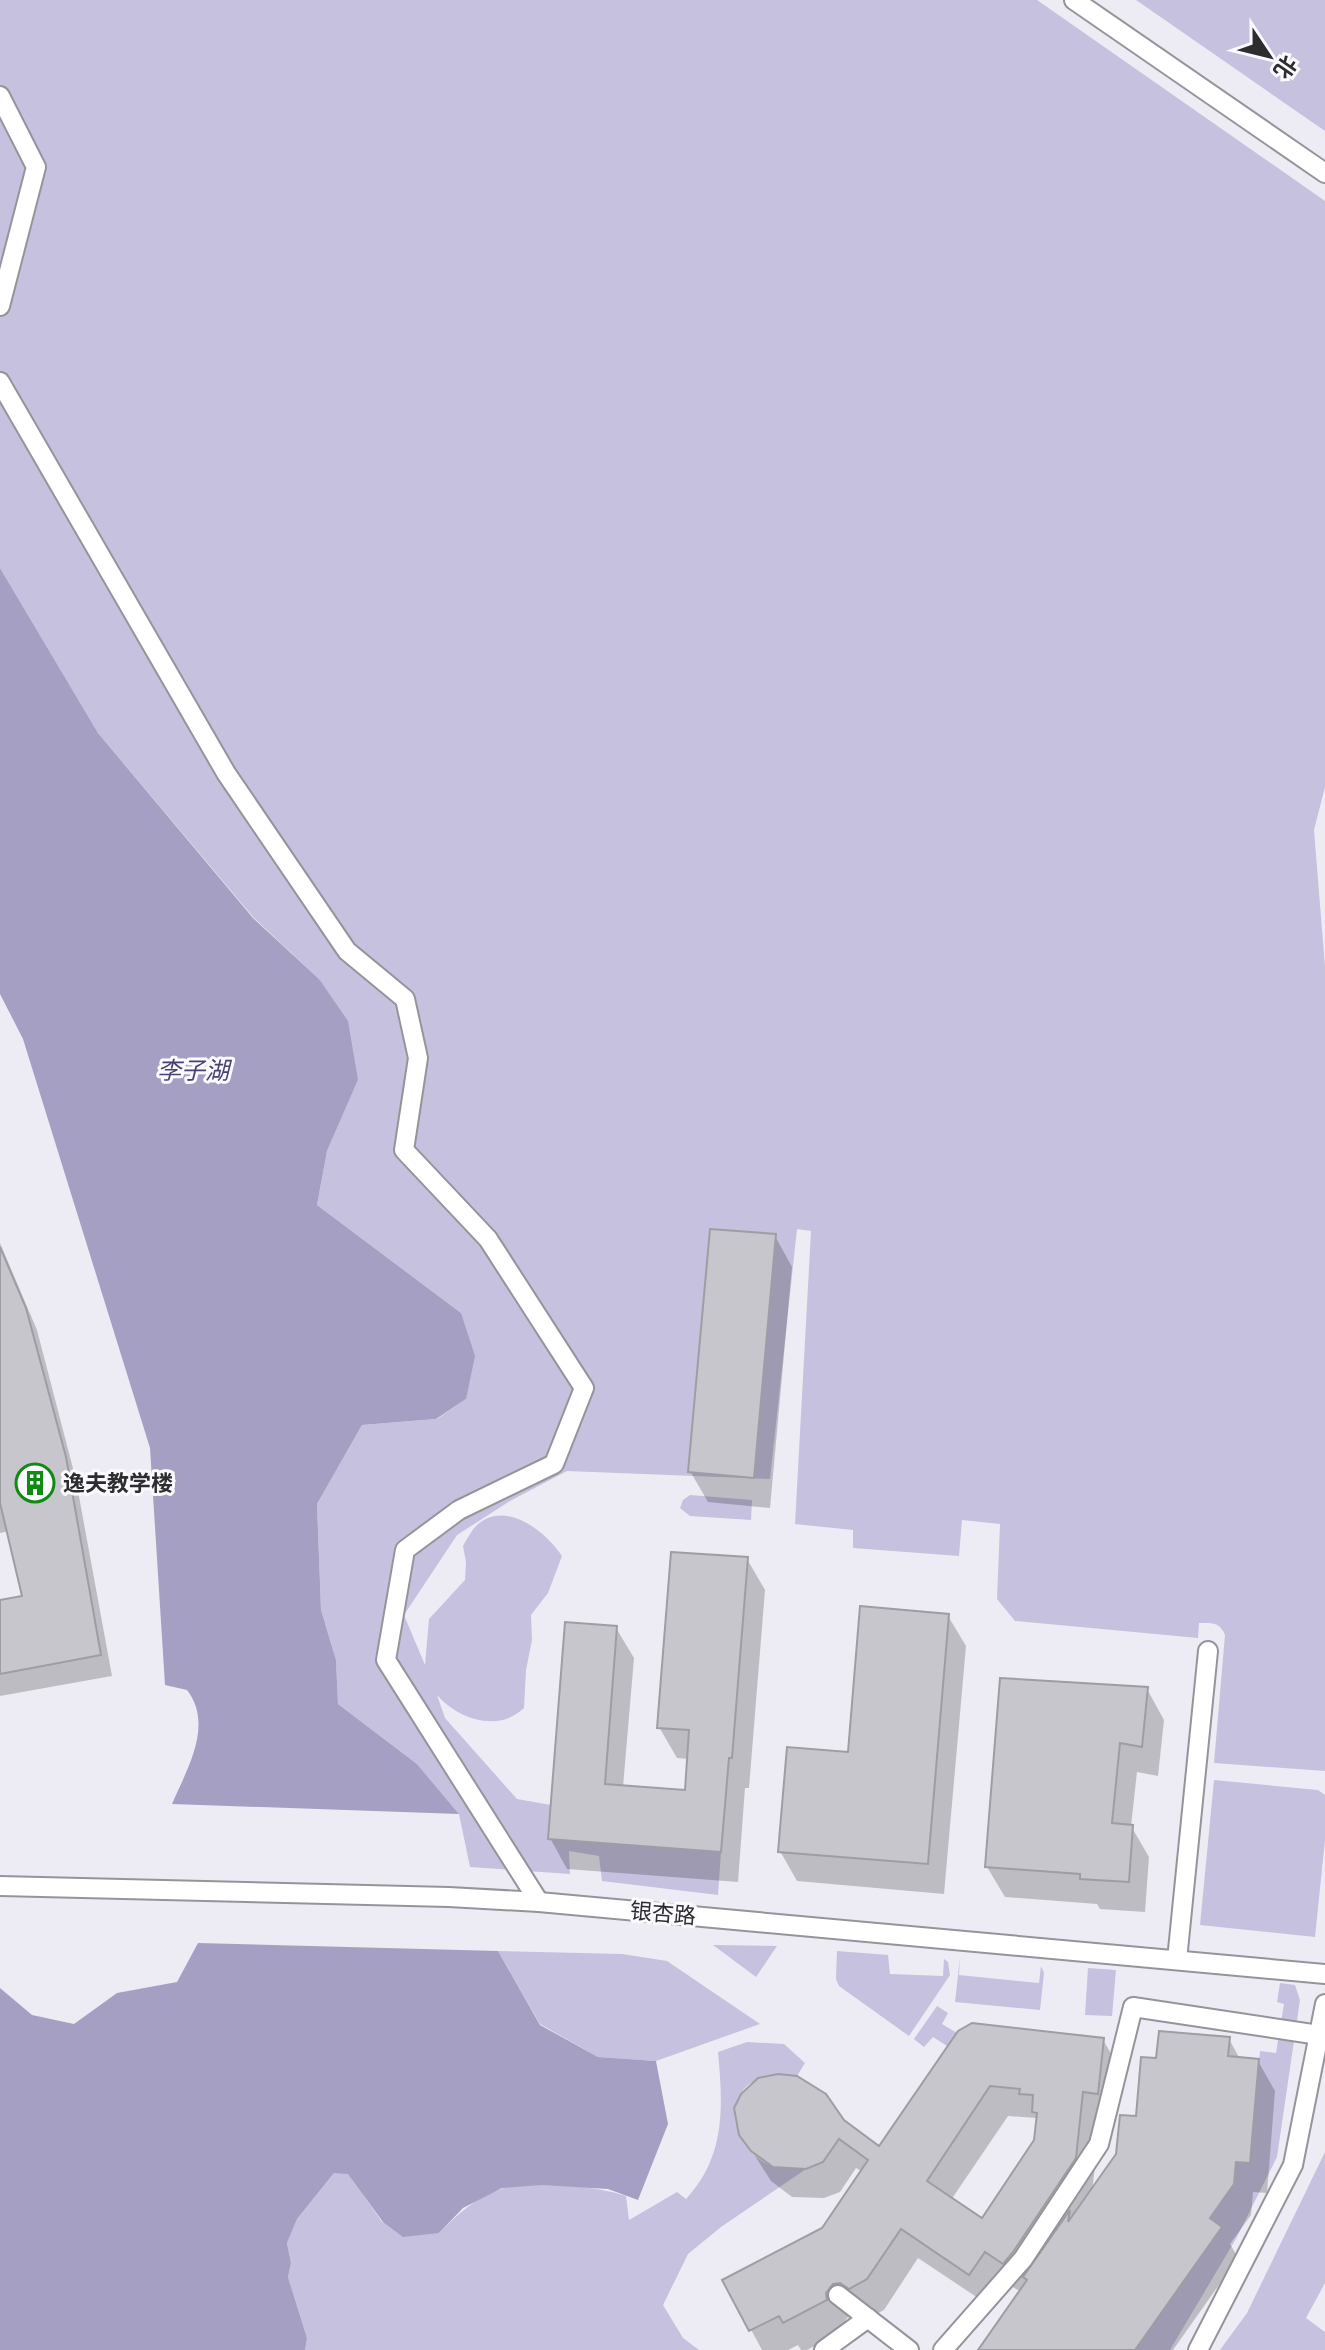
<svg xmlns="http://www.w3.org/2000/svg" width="1325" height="2350" font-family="'Archivo Narrow','Noto Sans SC',sans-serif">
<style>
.green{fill:#c6c1de}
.water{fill:#a59fc3}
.shadow{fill:#0003;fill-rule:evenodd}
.building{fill:#c7c6cd;stroke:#9e9da4;stroke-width:2;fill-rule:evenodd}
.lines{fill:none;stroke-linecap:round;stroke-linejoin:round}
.street-casing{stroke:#95949b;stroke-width:22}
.street{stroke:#fff;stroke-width:18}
.labels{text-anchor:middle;stroke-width:6;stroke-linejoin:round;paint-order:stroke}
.poi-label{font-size:22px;font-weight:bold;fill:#2d2d30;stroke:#fafafe;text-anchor:start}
.street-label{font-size:22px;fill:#2d2d30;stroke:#fafafe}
.water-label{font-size:24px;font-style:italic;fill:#4b4071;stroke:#fafafe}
</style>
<rect width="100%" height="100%" fill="#edecf4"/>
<g class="green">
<path d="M 0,0 L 1037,0 L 1325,201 L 1325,787 L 1314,830 L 1325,967 L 1325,1771 L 1214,1763 L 1225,1635 C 1220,1622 1212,1623 1199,1623 L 1198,1638 L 1015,1621 L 997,1599 L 1000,1524 L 962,1520 L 959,1556 L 853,1548 L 853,1530 L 795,1524 L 811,1231 L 797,1229 L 770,1479 L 567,1471 L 510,1501 L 457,1535 L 404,1615 L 425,1665 L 429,1619 L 465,1580 L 466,1562 L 463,1546 C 467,1539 471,1531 477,1525 C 506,1499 546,1532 562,1556 L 548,1593 L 531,1615 L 532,1640 L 526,1670 L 524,1708 C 498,1733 458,1719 437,1695 L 445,1718 L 517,1799 L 551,1805 L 721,1852 L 718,1895 L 602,1881 L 599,1856 L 569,1851 L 570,1874 L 470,1867 L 459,1814 L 417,1764 L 338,1704 L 336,1660 L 321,1610 L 317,1504 L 362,1425 L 437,1419 L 466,1399 L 461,1313 L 317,1205 L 327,1151 L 358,1080 L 319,979 L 254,918 L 98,733 L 0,568 Z"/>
<path d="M 1136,0 L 1325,0 L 1325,131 Z"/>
<path d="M 690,1495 L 752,1500 L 751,1520 L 690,1516 L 680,1508 L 683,1500 Z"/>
<path d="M 1214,1780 L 1318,1790 L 1325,1795 L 1325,1840 L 1315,1937 L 1200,1925 Z"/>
<path d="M 713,1945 L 777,1946 L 756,1977 Z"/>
<path d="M 498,1951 L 622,1954 L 667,1961 L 760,2024 L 656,2061 L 598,2057 L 540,2024 Z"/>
<path d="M 837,1951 L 888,1955 L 890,1974 L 943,1976 L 944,1959 L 948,1962 L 950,1975 L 909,2036 L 839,1986 L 836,1979 Z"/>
<path d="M 960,1957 L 959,1975 L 1039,1983 L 1041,1966 L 1044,1973 L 1040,2010 L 955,2002 Z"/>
<path d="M 1088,1968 L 1116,1970 L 1112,2016 L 1085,2015 Z"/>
<path d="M 1280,1983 L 1295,1985 L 1300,2000 L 1277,2157 L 1237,2237 L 1170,2350 L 1135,2350 L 1222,2227 L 1210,2218 L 1234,2184 L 1236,2162 L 1250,2163 L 1260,2051 L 1276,2053 L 1284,2004 L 1277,2002 Z"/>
<path d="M 937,2006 L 948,2013 L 942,2024 L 957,2033 L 947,2046 L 933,2037 L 924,2047 L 914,2039 Z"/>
<path d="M 747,2042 L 784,2044 L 805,2063 L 797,2076 C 785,2075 773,2074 761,2078 C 716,2093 738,2158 775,2167 C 785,2169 797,2168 806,2169 L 721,2227 L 688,2254 L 663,2305 L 683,2338 L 699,2350 L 305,2350 L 307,2338 L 288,2277 L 291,2263 L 287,2243 L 297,2219 L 334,2173 L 348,2173 L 382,2222 L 439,2233 C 457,2215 476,2197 501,2189 C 528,2179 599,2186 626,2196 L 629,2220 L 677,2192 L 686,2199 C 726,2156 723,2106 718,2052 Z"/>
<path d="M 1325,2152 L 1325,2283 L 1306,2318 L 1325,2332 L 1325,2350 L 1220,2350 L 1247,2313 Z"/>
</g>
<g class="water">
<path d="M 0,568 L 98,733 L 253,918 L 319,979 L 348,1021 L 358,1080 L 327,1151 L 317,1205 L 461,1313 L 475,1356 L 466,1399 L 436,1419 L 362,1425 L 317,1504 L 321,1610 L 336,1660 L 338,1704 L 417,1764 L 459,1814 L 172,1804 C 187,1769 214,1725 187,1690 L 165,1685 L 150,1448 L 23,1039 L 0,994 Z"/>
<path d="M 198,1943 L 498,1951 L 540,2025 L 598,2057 L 656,2061 L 668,2124 L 638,2200 L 608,2189 L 542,2185 L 502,2188 L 463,2208 L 439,2233 L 403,2237 L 383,2222 L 348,2174 L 334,2173 L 297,2219 L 287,2243 L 291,2263 L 288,2277 L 307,2338 L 305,2350 L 0,2350 L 0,1988 L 32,2015 L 74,2024 L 117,1993 L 177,1982 Z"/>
</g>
<g class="shadow">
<path d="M 775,1236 L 792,1267 L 770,1508 L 708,1502 L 690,1471 Z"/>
<path d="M 0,1243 L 37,1330 L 76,1480 L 112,1676 L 0,1696 L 0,1602 L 24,1597 L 9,1531 L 0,1533 Z"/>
<path d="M 747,1559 L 765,1590 L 749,1788 L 745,1788 L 738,1882 L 567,1869 L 550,1838 L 616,1628 L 634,1658 L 623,1787 L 687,1792 L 689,1759 L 677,1758 L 659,1727 Z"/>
<path d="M 948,1616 L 966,1646 L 944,1894 L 797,1881 L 780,1851 Z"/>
<path d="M 1147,1689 L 1164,1720 L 1158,1776 L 1137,1772 L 1131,1826 L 1149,1857 L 1145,1912 L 1100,1909 L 1097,1904 L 1005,1897 L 987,1867 Z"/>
<path d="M 960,2032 L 1103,2040 L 1121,2070 L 1115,2123 L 1100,2122 L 1092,2192 L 1118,2155 L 1138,2118 L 1158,2060 L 1229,2039 L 1240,2059 L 1258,2061 L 1275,2091 L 1267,2193 L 1253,2192 L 1251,2215 L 1230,2244 L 1238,2258 L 1173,2350 L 983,2350 L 1021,2292 L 1003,2281 L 987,2304 L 918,2258 L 884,2310 L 868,2318 L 850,2314 L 843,2324 L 843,2331 L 807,2350 L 801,2350 L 798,2345 L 788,2350 L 762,2350 L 725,2281 L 824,2229 L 863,2172 L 856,2168 L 840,2192 L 824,2198 L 792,2197 L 771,2181 L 741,2134 L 842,2122 L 879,2149 ZM 1008,2116 L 1036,2118 L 1038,2122 L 1036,2141 L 982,2221 L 951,2200 Z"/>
</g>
<g class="building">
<path d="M 710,1229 L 776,1234 L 754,1478 L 688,1472 Z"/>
<path d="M 0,1247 L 26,1308 L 66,1457 L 101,1655 L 0,1674 L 0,1600 L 22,1596 L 0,1503 Z"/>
<path d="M 671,1552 L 748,1557 L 732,1758 L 729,1758 L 721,1852 L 548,1839 L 565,1622 L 617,1626 L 605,1784 L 685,1790 L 689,1730 L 657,1728 Z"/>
<path d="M 860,1606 L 949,1614 L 928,1864 L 778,1852 L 787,1747 L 848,1752 Z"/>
<path d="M 1000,1678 L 1148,1687 L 1142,1747 L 1120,1743 L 1112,1823 L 1133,1825 L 1129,1882 L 1080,1879 L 1080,1874 L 985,1867 Z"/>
<path d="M 972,2023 L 1104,2038 L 1098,2094 L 1083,2092 L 1076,2158 L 1013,2252 L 1003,2264 L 985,2252 L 969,2275 L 901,2229 L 867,2279 L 849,2289 L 840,2283 L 833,2284 L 826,2293 L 827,2300 L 783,2323 L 779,2316 L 749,2331 L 722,2280 L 822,2228 L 868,2160 L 839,2139 L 823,2162 L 806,2169 L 773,2167 L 751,2151 L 739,2135 L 734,2108 L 741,2094 L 758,2078 L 778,2074 L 797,2076 L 826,2094 L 844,2120 L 879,2146 L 958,2031 ZM 990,2086 L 1020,2089 L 1019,2094 L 1033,2095 L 1032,2112 L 1037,2113 L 1034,2140 L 982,2218 L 927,2181 Z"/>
<path d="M 1159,2031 L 1230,2037 L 1228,2056 L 1259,2059 L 1250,2163 L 1236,2162 L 1234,2184 L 1210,2218 L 1222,2227 L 1135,2350 L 978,2350 L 1027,2280 L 1023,2277 L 1070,2210 L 1068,2222 L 1116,2154 L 1120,2115 L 1136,2116 L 1141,2057 L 1156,2058 Z"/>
</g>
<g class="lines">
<g class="street-casing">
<g id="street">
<path d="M 1074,0 L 1325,173"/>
<path d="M 0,96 L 36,167 L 0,306"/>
<path d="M 0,382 L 226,773 L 347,951 L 405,999 L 418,1058 L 404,1150 L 488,1239 L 584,1388 L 554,1464 L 459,1510 L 405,1550 L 386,1660 L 539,1902"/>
<path d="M 0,1886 L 449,1897 L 539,1902 L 1325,1974"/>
<path d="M 1177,1960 L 1208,1651"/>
<path d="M 838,2295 L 909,2350"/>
<path d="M 824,2350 L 868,2318"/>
<path d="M 943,2350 L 1023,2259 L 1099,2144 L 1133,2007 L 1319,2035"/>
<path d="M 1198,2350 L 1293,2165 L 1325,2004"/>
</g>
</g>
<use href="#street" class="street"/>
</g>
<defs>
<g id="building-ring" transform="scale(2)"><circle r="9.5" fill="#fafafe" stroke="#108a12" stroke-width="1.5"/><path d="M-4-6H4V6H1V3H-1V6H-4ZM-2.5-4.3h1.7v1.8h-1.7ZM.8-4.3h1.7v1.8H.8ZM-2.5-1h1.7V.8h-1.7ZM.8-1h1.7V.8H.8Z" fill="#108a12"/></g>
</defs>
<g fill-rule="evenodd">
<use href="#building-ring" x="35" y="1483"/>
</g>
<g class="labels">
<g class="poi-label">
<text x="63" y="1491">逸夫教学楼</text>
</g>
<g class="street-label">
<text transform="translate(663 1913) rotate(5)" y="8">银杏路</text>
</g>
<g class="water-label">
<text x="193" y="1079">李子湖</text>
</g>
</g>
<g transform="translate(1269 56) rotate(125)" stroke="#fafafe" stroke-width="6" paint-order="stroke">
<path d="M0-6L14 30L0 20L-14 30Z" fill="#2d2d30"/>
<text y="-12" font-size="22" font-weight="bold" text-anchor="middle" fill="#2d2d30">北</text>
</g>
</svg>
